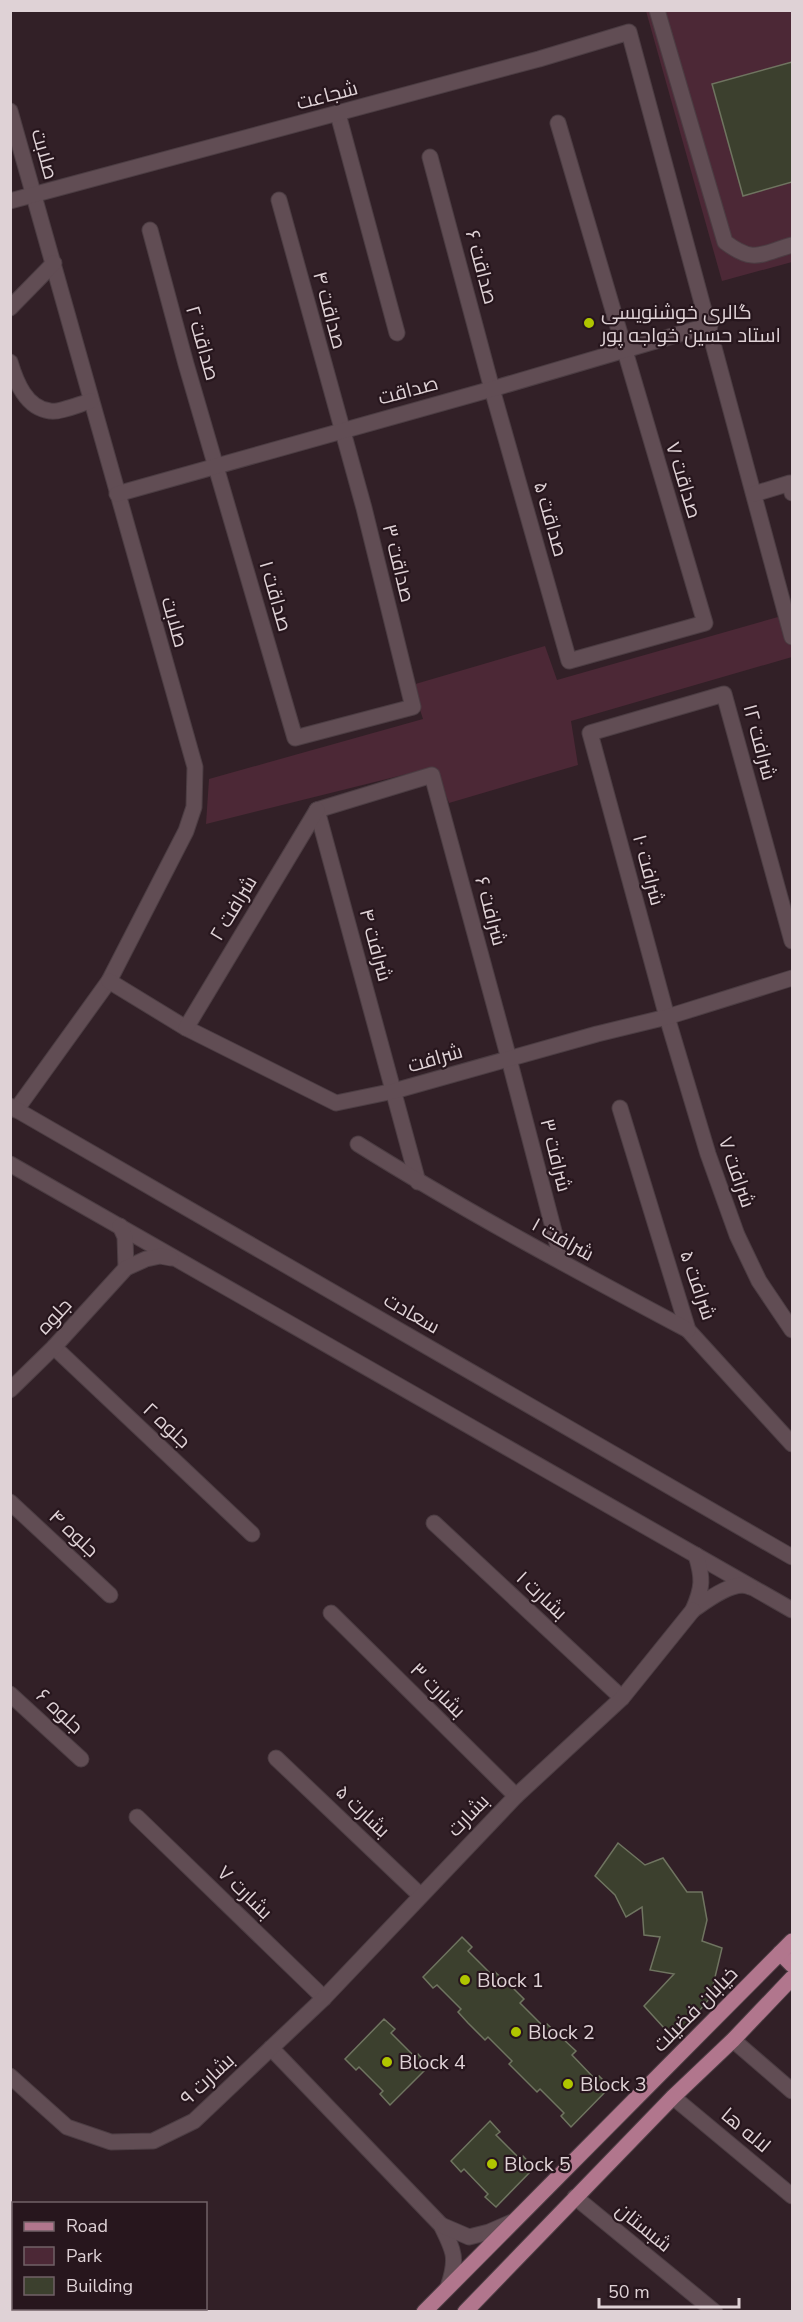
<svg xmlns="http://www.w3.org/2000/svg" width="803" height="2322" font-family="'Nunito Sans',Cairo,sans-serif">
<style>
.green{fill:#4c2836}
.building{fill:#3c402e;stroke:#6f7460;stroke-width:1.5}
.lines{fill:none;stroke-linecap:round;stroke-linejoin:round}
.minor-casing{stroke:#4c3d43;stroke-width:17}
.major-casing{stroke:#4c3d43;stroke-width:17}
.minor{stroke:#614d54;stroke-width:15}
.major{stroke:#b1768d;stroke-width:15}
.poi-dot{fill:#b0c500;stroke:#27161d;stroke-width:2}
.labels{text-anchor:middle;stroke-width:4.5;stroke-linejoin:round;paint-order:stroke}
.street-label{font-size:20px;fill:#dfd2d6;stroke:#27161d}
.poi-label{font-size:20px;fill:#dfd2d6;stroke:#27161d;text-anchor:start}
</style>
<rect width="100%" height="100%" fill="#322027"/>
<g class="green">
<path d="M 646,11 L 792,11 L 792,262 L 722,281 Z"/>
<path d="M 792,613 L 792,657 L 571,721 L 578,765 L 449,803 L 435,767 L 206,824 L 209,779 L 423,719 L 412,685 L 545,646 L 557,680 Z"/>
</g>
<g class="building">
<path d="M 792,62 L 792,182 L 743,196 L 712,84 Z"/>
<path d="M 618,1843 L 645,1865 L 663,1858 L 687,1892 L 702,1892 L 707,1920 L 702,1941 L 722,1948 L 710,1998 L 675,2040 L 644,2006 L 674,1974 L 650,1970 L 660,1937 L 644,1935 L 642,1907 L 626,1917 L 615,1895 L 595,1876 Z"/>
<path d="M 462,1937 L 472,1947 L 468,1951 L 492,1975 L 495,1972 L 514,1989 L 524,1999 L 520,2003 L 544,2027 L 547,2024 L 576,2051 L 572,2055 L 595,2079 L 599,2076 L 610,2087 L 571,2127 L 561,2116 L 564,2113 L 540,2089 L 537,2092 L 509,2064 L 512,2061 L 488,2037 L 485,2040 L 468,2023 L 458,2012 L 461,2009 L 437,1985 L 433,1988 L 423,1977 Z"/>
<path d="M 384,2019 L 395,2029 L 391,2033 L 415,2057 L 418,2054 L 429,2066 L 390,2105 L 380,2094 L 383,2091 L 359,2067 L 356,2070 L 345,2059 Z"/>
<path d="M 490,2121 L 500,2132 L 496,2135 L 520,2159 L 523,2156 L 534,2168 L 496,2207 L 485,2197 L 488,2194 L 464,2169 L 461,2172 L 451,2161 Z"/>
</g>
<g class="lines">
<g class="minor-casing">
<g id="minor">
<path d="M 657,10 L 725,242 C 754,264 760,254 792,245"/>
<path d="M 10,111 L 195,767 L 194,807 L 186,831 L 109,981 L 16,1110"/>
<path d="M 338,114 L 397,333"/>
<path d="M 430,157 L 492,389 L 569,661 L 705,623 L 558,123"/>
<path d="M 10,201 L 539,59 L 629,32 L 792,637"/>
<path d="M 150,230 L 186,364 L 295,738 L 413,707 L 364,508 L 279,200"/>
<path d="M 10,308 L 54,263"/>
<path d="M 10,362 C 16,382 26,408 50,411 C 59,413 82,403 91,401"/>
<path d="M 117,494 L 492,389 L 710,325"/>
<path d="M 754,494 L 790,483 L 792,493"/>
<path d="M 317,810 L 432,775 L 509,1059 L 562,1262"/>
<path d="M 317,810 L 418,1182"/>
<path d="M 792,941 L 724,694 L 590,733 L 667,1017 L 708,1154 L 737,1235 L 759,1281 L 792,1330"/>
<path d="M 109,981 L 186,1028 L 336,1103 L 394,1091 L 597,1034 L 667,1017 L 792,978"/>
<path d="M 186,1028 L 317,810"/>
<path d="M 10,1106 L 792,1557"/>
<path d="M 620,1108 L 688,1330 L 792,1444"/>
<path d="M 358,1144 C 465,1211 577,1271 688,1330"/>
<path d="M 10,1164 L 792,1610"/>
<path d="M 120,1226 L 125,1237 L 126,1268"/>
<path d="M 54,1347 L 252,1534"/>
<path d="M 10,1390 L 54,1347 L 126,1268 L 146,1259 L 160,1256 L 171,1258"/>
<path d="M 10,1502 L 110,1595"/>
<path d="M 434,1523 L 622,1698"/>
<path d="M 696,1555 C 703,1578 703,1587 693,1610 C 706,1601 734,1579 750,1587"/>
<path d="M 331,1613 L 516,1796"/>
<path d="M 10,1694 L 81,1759"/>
<path d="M 276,1758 L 420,1895"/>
<path d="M 137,1817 L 324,1998"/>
<path d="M 733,2040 L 792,2091"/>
<path d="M 271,2048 L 441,2225 C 454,2251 458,2258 448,2287"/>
<path d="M 10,2076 L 67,2127 L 111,2142 L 153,2141 L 194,2121 L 324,1998 L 516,1796 L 622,1698 L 693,1610"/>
<path d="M 673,2097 L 792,2196"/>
<path d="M 575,2197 L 715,2312"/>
<path d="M 441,2225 L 469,2237 L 489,2232 L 512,2222"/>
</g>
</g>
<g class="major-casing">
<g id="major">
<path d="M 780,1953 L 792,1965"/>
<path d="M 424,2312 L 792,1941"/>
<path d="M 465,2312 L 673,2097 L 733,2040 L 792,1978"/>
</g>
</g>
<use href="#minor" class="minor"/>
<use href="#major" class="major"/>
</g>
<g class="poi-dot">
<circle cx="589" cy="323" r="6"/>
<circle cx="465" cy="1980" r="6"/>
<circle cx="516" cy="2032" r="6"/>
<circle cx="387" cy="2062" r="6"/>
<circle cx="568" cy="2084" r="6"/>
<circle cx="492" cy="2164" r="6"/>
</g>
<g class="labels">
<g class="street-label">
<text transform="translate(327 95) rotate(-15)" y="7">شجاعت</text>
<text transform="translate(45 154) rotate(74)" y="7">صلابت</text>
<text transform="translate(482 267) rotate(75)" y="7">صداقت ۶</text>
<text transform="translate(330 310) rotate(75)" y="7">صداقت ۴</text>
<text transform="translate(203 343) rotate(74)" y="7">صداقت ۲</text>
<text transform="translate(408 390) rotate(-15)" y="7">صداقت</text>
<text transform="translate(684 480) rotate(73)" y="7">صداقت ۷</text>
<text transform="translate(551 519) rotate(74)" y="7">صداقت ۵</text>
<text transform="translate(399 563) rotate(76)" y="7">صداقت ۳</text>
<text transform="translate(276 596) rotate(74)" y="7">صداقت ۱</text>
<text transform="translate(175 622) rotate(74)" y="7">صلابت</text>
<text transform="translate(760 742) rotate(75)" y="7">شرافت ۱۲</text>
<text transform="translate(649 870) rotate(75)" y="7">شرافت ۱۰</text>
<text transform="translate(233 908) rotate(-59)" y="7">شرافت ۲</text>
<text transform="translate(491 911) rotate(75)" y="7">شرافت ۶</text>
<text transform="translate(376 945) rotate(75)" y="7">شرافت ۴</text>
<text transform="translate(435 1058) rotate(-16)" y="7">شرافت</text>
<text transform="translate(556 1155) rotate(76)" y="7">شرافت ۳</text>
<text transform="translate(737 1172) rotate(71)" y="7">شرافت ۷</text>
<text transform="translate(563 1239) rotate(29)" y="7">شرافت ۱</text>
<text transform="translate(698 1285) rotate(71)" y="7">شرافت ۵</text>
<text transform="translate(412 1313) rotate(30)" y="7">سعادت</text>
<text transform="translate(54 1316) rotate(-47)" y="7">جلوه</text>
<text transform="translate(167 1425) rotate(43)" y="7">جلوه ۲</text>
<text transform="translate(74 1533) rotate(43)" y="7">جلوه ۴</text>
<text transform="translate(542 1595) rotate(43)" y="7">بشارت ۱</text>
<text transform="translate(438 1690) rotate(45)" y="7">بشارت ۳</text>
<text transform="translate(60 1711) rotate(43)" y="7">جلوه ۶</text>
<text transform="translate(363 1811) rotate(44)" y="7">بشارت ۵</text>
<text transform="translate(468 1815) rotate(-46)" y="7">بشارت</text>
<text transform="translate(245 1892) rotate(44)" y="7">بشارت ۷</text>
<text transform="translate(695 2009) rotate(-45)" y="7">خیابان فضیلت</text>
<text transform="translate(207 2079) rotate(-43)" y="7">بشارت ۹</text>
<text transform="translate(746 2130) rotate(40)" y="7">لاله ها</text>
<text transform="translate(644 2227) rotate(39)" y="7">شبستان</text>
</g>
<g class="poi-label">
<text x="601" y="319">گالری خوشنویسی<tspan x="601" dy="23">استاد حسین خواجه پور</tspan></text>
<text x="477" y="1987">Block 1</text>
<text x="528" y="2039">Block 2</text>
<text x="399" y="2069">Block 4</text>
<text x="580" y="2091">Block 3</text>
<text x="504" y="2171">Block 5</text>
</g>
</g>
<rect width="803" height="2322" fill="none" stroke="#dfd2d6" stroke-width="24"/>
<rect x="12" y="2202" width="195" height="108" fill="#27161d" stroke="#716167" stroke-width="1.5"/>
<rect x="24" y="2222" width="30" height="9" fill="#b1768d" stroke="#716167" stroke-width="1.5"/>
<text x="66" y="2232" font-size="18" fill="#dfd2d6">Road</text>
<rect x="24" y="2247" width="30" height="18" fill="#4c2836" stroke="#716167" stroke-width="1.5"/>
<text x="66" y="2262" font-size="18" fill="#dfd2d6">Park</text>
<rect x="24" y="2277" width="30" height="18" fill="#3c402e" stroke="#716167" stroke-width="1.5"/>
<text x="66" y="2292" font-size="18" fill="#dfd2d6">Building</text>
<path d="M599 2298v9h140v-9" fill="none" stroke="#dfd2d6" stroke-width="3"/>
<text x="608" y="2298" font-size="18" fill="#dfd2d6" stroke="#27161d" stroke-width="4.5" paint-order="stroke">50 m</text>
</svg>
